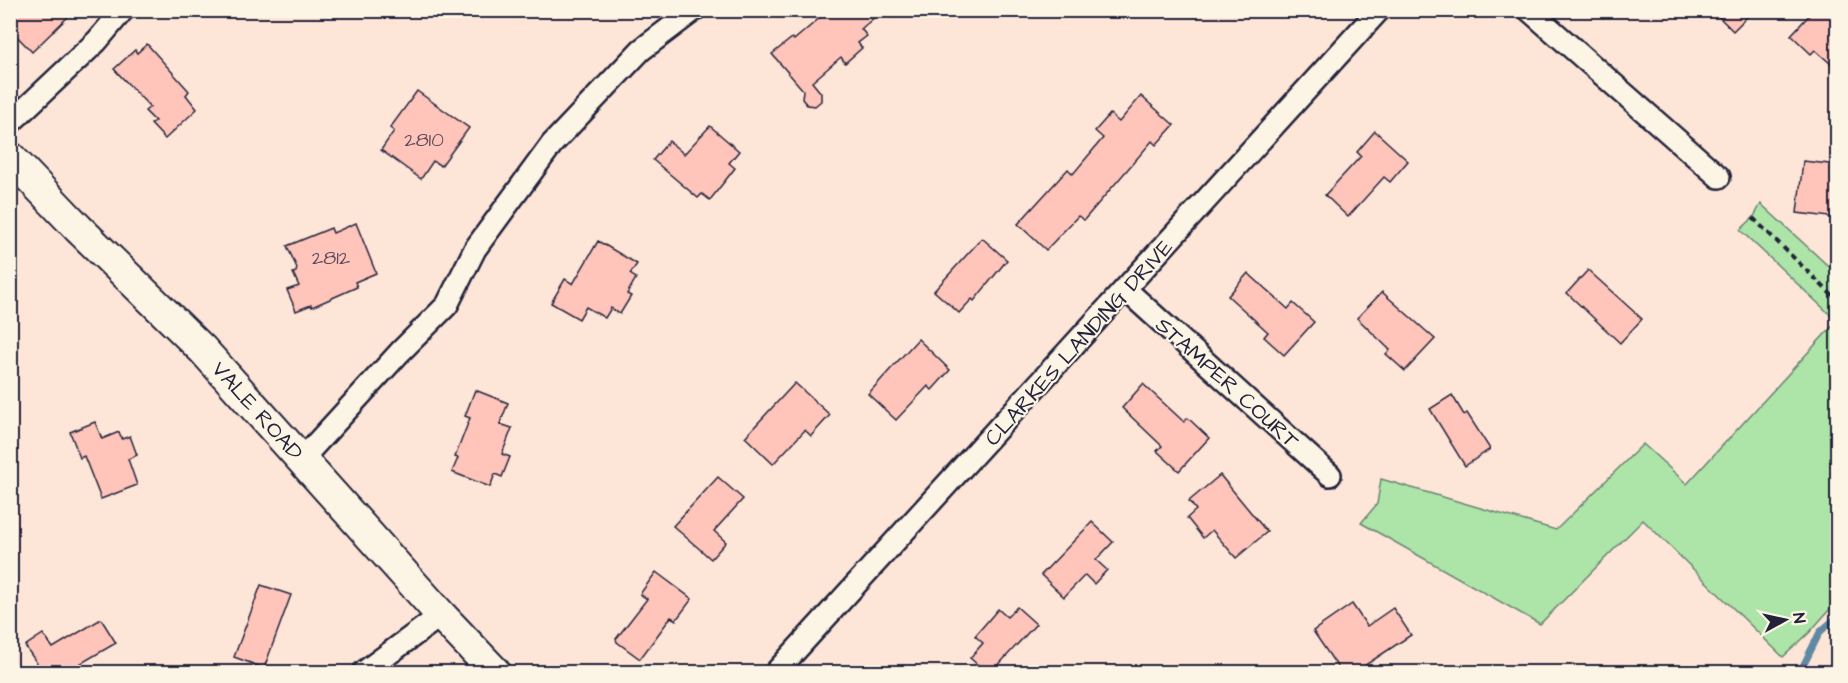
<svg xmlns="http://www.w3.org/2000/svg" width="1848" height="683" font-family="'Architects Daughter',sans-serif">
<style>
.green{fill:#ade4a7;stroke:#688371;stroke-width:1.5}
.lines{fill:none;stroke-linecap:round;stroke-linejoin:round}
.stream{stroke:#5f89a3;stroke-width:7}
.building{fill:#ffc4ba;stroke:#22223b;stroke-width:1.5}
.street-casing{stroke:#22223b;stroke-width:26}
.secondary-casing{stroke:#22223b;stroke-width:34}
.path{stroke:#22223b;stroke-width:4;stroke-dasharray:6 4.5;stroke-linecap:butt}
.street{stroke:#fcf5e5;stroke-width:21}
.secondary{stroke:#fcf5e5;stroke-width:30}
.labels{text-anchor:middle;stroke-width:4.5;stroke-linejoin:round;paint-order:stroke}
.number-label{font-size:20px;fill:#594a5b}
.street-label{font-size:22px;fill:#22223b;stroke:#fcf5e5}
</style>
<rect width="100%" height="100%" fill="#fde6d8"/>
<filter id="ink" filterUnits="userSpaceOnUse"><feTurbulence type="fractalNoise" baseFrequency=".0167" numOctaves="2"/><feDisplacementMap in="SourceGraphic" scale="12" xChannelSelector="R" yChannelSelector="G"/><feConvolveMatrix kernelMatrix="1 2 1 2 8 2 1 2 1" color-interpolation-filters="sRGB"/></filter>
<g filter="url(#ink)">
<path class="green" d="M 1761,204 L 1838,275 L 1837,601 L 1809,633 L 1783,657 L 1643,520 L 1540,624 L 1361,523 L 1377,504 L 1381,479 L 1556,530 L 1643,444 L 1687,484 L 1837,321 L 1740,230 L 1753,218 Z"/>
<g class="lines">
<path class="stream" d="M 1800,672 L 1820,632 L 1838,616"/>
</g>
<g class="building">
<path d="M 22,10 L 75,10 L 32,52 L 10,29 L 10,22 Z"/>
<path d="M 829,10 L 883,10 L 861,29 L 867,36 L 858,43 L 862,48 L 845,63 L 841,57 L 812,82 L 821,93 L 821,101 L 815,106 L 807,105 L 802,99 L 803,90 L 772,54 L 792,38 L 794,40 Z"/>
<path d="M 1712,10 L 1754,10 L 1733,31 Z"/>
<path d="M 1814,10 L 1829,10 L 1838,18 L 1838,70 L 1815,50 L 1811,54 L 1791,35 Z"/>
<path d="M 147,44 L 189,91 L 186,95 L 197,109 L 165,139 L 151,124 L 155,121 L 145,111 L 150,107 L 114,69 L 135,50 L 137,53 Z"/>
<path d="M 417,91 L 469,128 L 441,166 L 433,161 L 421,179 L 381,150 L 394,131 L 390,128 Z"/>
<path d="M 1141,96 L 1174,125 L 1156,145 L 1152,141 L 1084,220 L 1078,216 L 1046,250 L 1018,224 L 1068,169 L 1073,174 L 1103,138 L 1095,131 L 1110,114 L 1119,122 Z"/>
<path d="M 710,126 L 739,151 L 729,163 L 735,168 L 710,200 L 702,194 L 698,198 L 653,160 L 669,141 L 684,154 Z"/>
<path d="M 1375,131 L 1408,161 L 1390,182 L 1384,177 L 1348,217 L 1325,195 L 1361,156 L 1357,152 Z"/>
<path d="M 1803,161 L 1838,165 L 1838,218 L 1797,213 Z"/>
<path d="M 356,223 L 376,273 L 355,282 L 357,287 L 312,307 L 311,305 L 296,311 L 287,290 L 299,286 L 293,273 L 296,272 L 297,268 L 287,246 L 331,228 L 333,233 Z"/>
<path d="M 982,238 L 1007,260 L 974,301 L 972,299 L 959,313 L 934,291 Z"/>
<path d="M 598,241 L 637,264 L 630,274 L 636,278 L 627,294 L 631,296 L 620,314 L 611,308 L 605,318 L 586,307 L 579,319 L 551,303 L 565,279 L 573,284 Z"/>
<path d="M 1588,270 L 1642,319 L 1620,343 L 1567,293 Z"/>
<path d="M 1248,273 L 1288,309 L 1293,303 L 1314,322 L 1284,355 L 1264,337 L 1268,332 L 1228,296 Z"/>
<path d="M 1382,292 L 1435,339 L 1405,371 L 1386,354 L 1390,350 L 1357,318 Z"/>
<path d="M 918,339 L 950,370 L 932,390 L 928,386 L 896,420 L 868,394 Z"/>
<path d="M 795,383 L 830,415 L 811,436 L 805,430 L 773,464 L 745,437 Z"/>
<path d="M 1143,384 L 1184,422 L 1188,418 L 1209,438 L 1179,471 L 1157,451 L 1162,446 L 1122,408 Z"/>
<path d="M 475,390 L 508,403 L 500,424 L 512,428 L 502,454 L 510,457 L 502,477 L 495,474 L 490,487 L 452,472 L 458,458 L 455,457 L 470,418 L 465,416 Z"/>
<path d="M 1452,395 L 1464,415 L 1467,413 L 1490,449 L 1465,466 L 1430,409 Z"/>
<path d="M 95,422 L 102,439 L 119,432 L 122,439 L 130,436 L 137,455 L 128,459 L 137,485 L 101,499 L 84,456 L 80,458 L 70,432 Z"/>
<path d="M 1220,475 L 1267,532 L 1236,558 L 1212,530 L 1203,538 L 1187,518 L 1196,510 L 1189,501 Z"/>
<path d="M 718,477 L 743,499 L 714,531 L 726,542 L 711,559 L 673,526 Z"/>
<path d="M 1092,522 L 1113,542 L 1096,560 L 1107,570 L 1094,584 L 1085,575 L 1064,597 L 1041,575 Z"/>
<path d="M 656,572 L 692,599 L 676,620 L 671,617 L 640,659 L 617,642 L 616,639 L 647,599 L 640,594 Z"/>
<path d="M 261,585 L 291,595 L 264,668 L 234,657 Z"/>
<path d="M 1352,604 L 1367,626 L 1393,608 L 1411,635 L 1355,672 L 1341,672 L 1313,631 Z"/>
<path d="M 1017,607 L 1036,624 L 992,672 L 986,672 L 970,658 L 983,643 L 975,636 L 998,609 L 1007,617 Z"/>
<path d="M 101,619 L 116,643 L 66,672 L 43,672 L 25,646 L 43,634 L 53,648 Z"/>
</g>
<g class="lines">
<g class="street-casing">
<g id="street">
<path d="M 1529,10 L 1719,177"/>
<path d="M 10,123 L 97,41 L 123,10"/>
<path d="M 1125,289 L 1330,475"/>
<path d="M 302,459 L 400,352 L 447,305 L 475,249 L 552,144 L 641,50 L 694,10"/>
<path d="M 364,672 L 441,615"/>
<path d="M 776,672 L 1379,10"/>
</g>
</g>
<g class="secondary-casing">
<path id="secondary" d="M 10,157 L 78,228 L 203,350 L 441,615 L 495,672"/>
</g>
<path class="path" d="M 1753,218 L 1838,301"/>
<use href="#street" class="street"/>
<use href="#secondary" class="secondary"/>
</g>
</g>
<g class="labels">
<g class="number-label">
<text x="424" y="146">2810</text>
<text x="331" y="264">2812</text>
</g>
<g class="street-label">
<text transform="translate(1078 342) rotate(-48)" y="8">CLARKES LANDING DRIVE</text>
<text transform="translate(1228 382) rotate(42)" y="8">STAMPER COURT</text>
<text transform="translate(258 410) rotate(48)" y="8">VALE ROAD</text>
</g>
</g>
<rect width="1848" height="683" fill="none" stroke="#fcf5e5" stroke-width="36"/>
<rect x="18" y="18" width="1812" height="647" fill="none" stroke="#22223b" stroke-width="2" filter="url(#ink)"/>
<g transform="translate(1785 620) rotate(82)" stroke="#fcf5e5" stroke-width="4.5" paint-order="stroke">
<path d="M0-4.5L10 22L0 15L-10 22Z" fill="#22223b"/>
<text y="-9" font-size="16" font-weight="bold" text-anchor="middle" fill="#22223b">N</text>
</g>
</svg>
